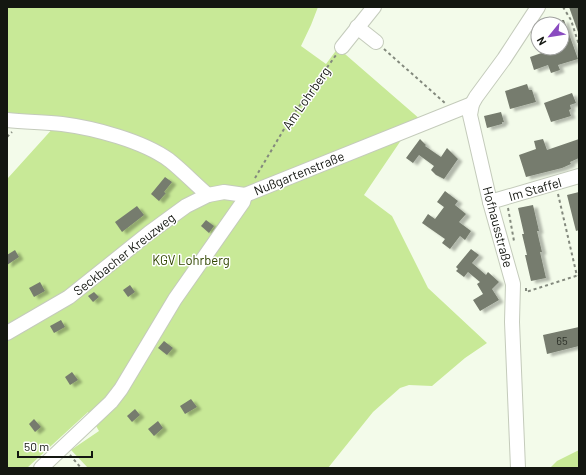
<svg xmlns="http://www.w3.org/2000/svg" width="586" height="475" font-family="Barlow,sans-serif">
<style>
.green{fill:#c8e997}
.building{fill:#767c6e;filter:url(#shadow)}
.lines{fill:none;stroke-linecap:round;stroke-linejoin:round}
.minor-casing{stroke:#c4cbbb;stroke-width:16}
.path{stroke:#83897d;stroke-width:2;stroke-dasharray:3 3;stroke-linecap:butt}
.minor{stroke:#fff;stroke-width:14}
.labels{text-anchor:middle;stroke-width:3;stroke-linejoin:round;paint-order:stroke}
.number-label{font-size:11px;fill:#2c3028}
.street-label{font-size:13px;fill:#141711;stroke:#fff}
.park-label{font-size:13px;fill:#314600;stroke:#fff}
</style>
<defs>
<filter id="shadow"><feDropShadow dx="4.5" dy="2.5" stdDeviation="1" flood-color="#0004"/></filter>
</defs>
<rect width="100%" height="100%" fill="#f3fbea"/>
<g class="green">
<path d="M 7,7 L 318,7 L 311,25 L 301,46 L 326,64 L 338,48 L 421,120 L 412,124 L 364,195 L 392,216 L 428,288 L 487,343 L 465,358 L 432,386 L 409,385 L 400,388 L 373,412 L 328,468 L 88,468 L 71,450 L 99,431 L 88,412 L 27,468 L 7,468 L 7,177 L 8,178 L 55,126 L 7,120 Z"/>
<path d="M 579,450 L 579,468 L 550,468 L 557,461 Z"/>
</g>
<g class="building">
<path d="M 569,7 L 579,7 L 579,32 L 578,32 Z"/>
<path d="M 562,20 L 564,20 L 578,59 L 558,65 L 560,70 L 551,73 L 548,65 L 534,70 L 530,57 L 556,48 L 562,48 Z"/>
<path d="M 527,84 L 529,90 L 532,90 L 536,102 L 510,109 L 505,91 Z"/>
<path d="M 572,93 L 576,103 L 570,105 L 571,109 L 569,110 L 571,116 L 551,122 L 544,103 Z"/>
<path d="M 501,112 L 504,122 L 502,122 L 502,124 L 487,128 L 484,116 Z"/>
<path d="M 420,139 L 426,145 L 425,146 L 441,157 L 447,148 L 458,159 L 444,179 L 436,175 L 431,170 L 434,166 L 419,155 L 413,163 L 406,158 Z"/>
<path d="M 543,139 L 547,150 L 579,139 L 579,158 L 570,162 L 571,164 L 562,168 L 526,177 L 519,155 L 536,149 L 534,141 Z"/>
<path d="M 165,177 L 172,182 L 164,192 L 166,193 L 159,201 L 151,194 Z"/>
<path d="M 445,191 L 458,201 L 455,205 L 466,214 L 459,222 L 471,231 L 465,240 L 460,236 L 450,249 L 442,243 L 445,239 L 422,223 L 428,214 L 435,219 L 444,207 L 437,202 Z"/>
<path d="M 579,192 L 579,230 L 576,231 L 567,195 Z"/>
<path d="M 533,205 L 539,231 L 537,231 L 542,252 L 540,252 L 546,278 L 531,281 L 525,255 L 527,255 L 522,234 L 524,234 L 518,208 Z"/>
<path d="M 137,206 L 144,215 L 122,232 L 115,222 Z"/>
<path d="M 206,220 L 214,226 L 209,233 L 201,226 Z"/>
<path d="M 471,249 L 479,255 L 472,263 L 486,275 L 488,272 L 499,282 L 492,289 L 499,300 L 480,311 L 473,300 L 483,294 L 477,284 L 480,282 L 468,272 L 464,277 L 456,271 L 458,269 L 456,267 Z"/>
<path d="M 15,250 L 19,257 L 7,265 L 7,255 Z"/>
<path d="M 40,282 L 45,291 L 34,297 L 29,288 Z"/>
<path d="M 130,285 L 135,292 L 128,297 L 123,290 Z"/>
<path d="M 94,292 L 99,297 L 93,302 L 88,296 Z"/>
<path d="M 61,320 L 65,327 L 54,333 L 50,326 Z"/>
<path d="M 579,327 L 579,346 L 547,354 L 543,335 Z"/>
<path d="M 164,341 L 173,348 L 167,355 L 158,348 Z"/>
<path d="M 72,372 L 78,380 L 70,385 L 65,377 Z"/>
<path d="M 191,399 L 197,407 L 185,414 L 180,406 Z"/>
<path d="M 135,409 L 140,415 L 132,422 L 127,416 Z"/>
<path d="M 34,419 L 41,427 L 35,432 L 29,424 Z"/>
<path d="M 158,421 L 163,428 L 154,436 L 148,429 Z"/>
</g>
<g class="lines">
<g class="minor-casing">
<g id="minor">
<path d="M 357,27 L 376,42"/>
<path d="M 342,47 L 374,7"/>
<path d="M 7,120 C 25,122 44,122 62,124 C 94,128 143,141 169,160 C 183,171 195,184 208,195"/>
<path d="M 245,195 L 472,104"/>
<path d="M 490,202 L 579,176"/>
<path d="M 7,333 L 69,297 L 149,233 L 186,206 L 208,195 L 224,192 L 245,195"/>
<path d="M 41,468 L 111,402 L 121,389 L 175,299 L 243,202 L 245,195"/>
<path d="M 518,468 L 512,322 L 513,284 L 490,202 L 470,115 L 472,104 L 476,97 L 504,59 L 538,7"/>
</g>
</g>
<g class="path">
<path d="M 563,7 L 571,20 L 579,45"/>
<path d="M 384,49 L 445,103"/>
<path d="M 7,137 L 12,132"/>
<path d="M 255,178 L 290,119 L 336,55"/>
<path d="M 558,194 L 577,276"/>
<path d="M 508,208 L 514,241"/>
<path d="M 526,288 L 526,292 L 579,275"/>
<path d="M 70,455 L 81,468"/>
</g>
<use href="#minor" class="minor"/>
</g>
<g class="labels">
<g class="number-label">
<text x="562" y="345">65</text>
</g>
<g class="street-label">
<text transform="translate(306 98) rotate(-55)" y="5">Am Lohrberg</text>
<text transform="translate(299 173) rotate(-22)" y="5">Nußgartenstraße</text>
<text transform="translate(535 189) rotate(-16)" y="5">Im Staffel</text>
<text transform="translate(498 227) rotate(75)" y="5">Hofhausstraße</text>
<text transform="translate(124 254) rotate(-38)" y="5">Seckbacher Kreuzweg</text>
</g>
<g class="park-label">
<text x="191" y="265">KGV Lohrberg</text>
</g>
</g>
<rect width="586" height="475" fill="none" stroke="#141711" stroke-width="16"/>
<g transform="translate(550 36) rotate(240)"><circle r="19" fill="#ffffff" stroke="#a1a2a0"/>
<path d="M0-3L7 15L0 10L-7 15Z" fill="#8a4bc0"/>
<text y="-6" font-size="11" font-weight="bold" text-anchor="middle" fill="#141711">N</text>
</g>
<path d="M18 451v6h74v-6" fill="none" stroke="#141711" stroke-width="2"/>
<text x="24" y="451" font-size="12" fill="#141711" stroke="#ffffff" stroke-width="3" paint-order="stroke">50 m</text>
</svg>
